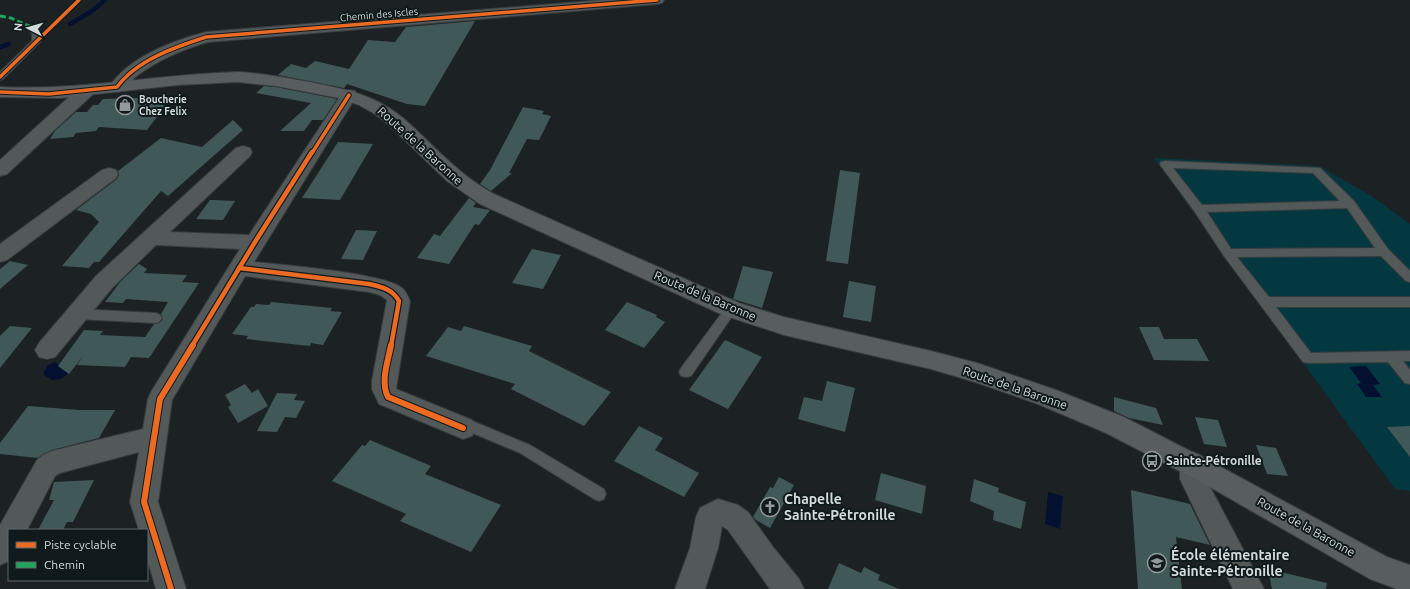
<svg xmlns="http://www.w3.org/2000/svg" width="1410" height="589" font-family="Ubuntu,sans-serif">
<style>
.green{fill:#043841}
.water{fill:#031030}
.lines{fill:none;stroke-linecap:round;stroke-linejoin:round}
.stream{stroke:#031030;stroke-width:4.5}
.building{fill:#405858}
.service-casing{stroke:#383c3d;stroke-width:2}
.minor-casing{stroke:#383c3d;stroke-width:2}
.secondary-casing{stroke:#383c3d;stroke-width:2}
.service{fill:#535859;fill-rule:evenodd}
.minor{fill:#535859;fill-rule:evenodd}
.secondary{fill:#585e60;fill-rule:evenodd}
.quiet{stroke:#20a55d;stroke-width:3;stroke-dasharray:6 3;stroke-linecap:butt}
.cycleway-far2-casing{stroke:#101a1d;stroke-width:5.5}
.cycleway-far1-casing{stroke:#101a1d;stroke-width:7}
.cycleway-casing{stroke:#101a1d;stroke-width:8}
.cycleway-far2{stroke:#ed6a23;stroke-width:3.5}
.cycleway-far1{stroke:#ed6a23;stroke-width:4.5}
.cycleway{stroke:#ed6a23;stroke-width:6}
.labels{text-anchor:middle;stroke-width:4;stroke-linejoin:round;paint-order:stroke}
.far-street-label{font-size:10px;fill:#d3dadb;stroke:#101a1d}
.far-poi-label{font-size:10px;font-weight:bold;fill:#d3dadb;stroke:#101a1d;text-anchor:start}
.street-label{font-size:12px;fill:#d3dadb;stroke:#101a1d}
.poi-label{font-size:12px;font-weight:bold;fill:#d3dadb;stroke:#101a1d;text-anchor:start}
.near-poi-label{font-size:14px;font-weight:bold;fill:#d3dadb;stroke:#101a1d;text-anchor:start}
</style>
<rect width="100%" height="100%" fill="#1c2223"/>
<path class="green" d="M 1154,158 L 1319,166 L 1373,197 L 1410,224 L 1410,491 L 1395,489 Z"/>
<g class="water">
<path d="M 55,362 L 69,373 L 61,379 L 52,380 L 44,375 L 44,372 L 48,365 Z"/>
<path d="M 1366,366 L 1380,384 L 1373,385 L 1382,397 L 1366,397 L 1357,384 L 1361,383 L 1349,367 Z"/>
<path d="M 1048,492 L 1063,496 L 1060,529 L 1045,524 Z"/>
</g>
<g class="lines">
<g class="stream">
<path d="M 70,24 L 92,11 L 105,0"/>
<path d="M 0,47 L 9,44"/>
</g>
</g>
<g class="building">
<path d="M 475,21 L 425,106 L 407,104 L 347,84 L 344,88 L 278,75 L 291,64 L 306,68 L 315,61 L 349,69 L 368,40 L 395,42 L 406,27 Z"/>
<path d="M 264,86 L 276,87 L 337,99 L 323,120 L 312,120 L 304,131 L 280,131 L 311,103 L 256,93 Z"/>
<path d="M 172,97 L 147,130 L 99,127 L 96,131 L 76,133 L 73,137 L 50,139 L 55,131 L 76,112 L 87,112 L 93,105 L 98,105 L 103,99 Z"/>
<path d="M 523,107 L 544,111 L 542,114 L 551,116 L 539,140 L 527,139 L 509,173 L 512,173 L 491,191 L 480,184 L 490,170 Z"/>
<path d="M 233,120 L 243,130 L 168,196 L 161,191 L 99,262 L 94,262 L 89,268 L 62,266 L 99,222 L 91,214 L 76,210 L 117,179 L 119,175 L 118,171 L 161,138 L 202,147 Z"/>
<path d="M 338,142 L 373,144 L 340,200 L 302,198 Z"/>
<path d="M 840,170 L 860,173 L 848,264 L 826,261 Z"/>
<path d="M 469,198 L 476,203 L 473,207 L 490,210 L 479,225 L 475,224 L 449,264 L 417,258 L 434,234 L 440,236 Z"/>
<path d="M 210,200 L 214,200 L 235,201 L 223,220 L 196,219 Z"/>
<path d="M 356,230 L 377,231 L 363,260 L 341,259 Z"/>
<path d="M 532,249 L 561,255 L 543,289 L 512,283 Z"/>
<path d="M 10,261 L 28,265 L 0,289 L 0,269 Z"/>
<path d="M 139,264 L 147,269 L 144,273 L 187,275 L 182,282 L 199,283 L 149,358 L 131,357 L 125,367 L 77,365 L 83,356 L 69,374 L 58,366 L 84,330 L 103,331 L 100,335 L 145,337 L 154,324 L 161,322 L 163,319 L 161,314 L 168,302 L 126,299 L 123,303 L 105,302 L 121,281 Z"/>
<path d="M 743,266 L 773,272 L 762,308 L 733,299 Z"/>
<path d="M 849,281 L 876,286 L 871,322 L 843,317 Z"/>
<path d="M 271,302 L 332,308 L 330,311 L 342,312 L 323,345 L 311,343 L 310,346 L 246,339 L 248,336 L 232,334 L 251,307 L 254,307 L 256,304 L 269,305 Z"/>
<path d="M 627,302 L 657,315 L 656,317 L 665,322 L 644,348 L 605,330 Z"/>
<path d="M 10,326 L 32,328 L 0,368 L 0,336 Z"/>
<path d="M 464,326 L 532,346 L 529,351 L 611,392 L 584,426 L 511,389 L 515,384 L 426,356 L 448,327 L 461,331 Z"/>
<path d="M 1139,327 L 1159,327 L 1164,339 L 1197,339 L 1209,361 L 1154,360 Z"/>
<path d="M 725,340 L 762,357 L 728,409 L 689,390 Z"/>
<path d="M 827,381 L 855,388 L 845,432 L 798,419 L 804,397 L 822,401 Z"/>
<path d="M 245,384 L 252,393 L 258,389 L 268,406 L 238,423 L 228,407 L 231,405 L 225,395 Z"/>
<path d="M 277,393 L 297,394 L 294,400 L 305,401 L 296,418 L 285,417 L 277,432 L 257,431 Z"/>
<path d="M 1114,397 L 1156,408 L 1163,425 L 1129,418 L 1114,411 Z"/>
<path d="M 28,406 L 79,410 L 115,410 L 99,438 L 52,450 L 38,458 L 0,454 L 0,443 Z"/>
<path d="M 1195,417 L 1218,420 L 1227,447 L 1204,444 Z"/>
<path d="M 639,426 L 663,438 L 655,450 L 699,473 L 684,497 L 614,461 Z"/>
<path d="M 1410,426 L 1410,457 L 1387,427 Z"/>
<path d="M 370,440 L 431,466 L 425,474 L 501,505 L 471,552 L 400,521 L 406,514 L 332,481 L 362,445 L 365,446 Z"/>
<path d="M 1256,445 L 1276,448 L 1288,476 L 1267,474 Z"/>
<path d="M 881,473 L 926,486 L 922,514 L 875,500 Z"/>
<path d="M 779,477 L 794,485 L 770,528 L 756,520 L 753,517 L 770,487 L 773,488 Z"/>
<path d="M 974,479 L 999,488 L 998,492 L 1026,502 L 1021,529 L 993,520 L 994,511 L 970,501 Z"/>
<path d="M 94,480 L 73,522 L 67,522 L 63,530 L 38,530 L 54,500 L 49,500 L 54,482 Z"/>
<path d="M 1131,490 L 1190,504 L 1210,545 L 1176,537 L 1182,589 L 1138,589 Z"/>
<path d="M 839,563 L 861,573 L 864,567 L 880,575 L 878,580 L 899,589 L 828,589 Z"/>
<path d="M 1268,569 L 1327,583 L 1326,589 L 1272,589 Z"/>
</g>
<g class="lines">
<g class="service-casing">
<g id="service">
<path d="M 28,25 L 34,25 L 40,34 L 40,42 L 3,79 L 0,80 L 0,72 L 32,41 L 32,34 L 27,27 Z"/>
<path d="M 1165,161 L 1320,168 L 1354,201 L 1388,249 L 1410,271 L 1410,282 L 1406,281 L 1381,256 L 1237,257 L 1269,297 L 1410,297 L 1410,307 L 1276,307 L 1311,353 L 1410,351 L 1410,361 L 1403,361 L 1410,370 L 1410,384 L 1405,383 L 1388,362 L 1308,363 L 1303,362 L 1224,256 L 1195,212 L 1161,166 L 1160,164 L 1161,162 ZM 1173,168 L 1313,173 L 1340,201 L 1202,205 ZM 1347,208 L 1375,248 L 1231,249 L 1207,212 Z"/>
<path d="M 731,304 L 735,306 L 737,309 L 735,312 L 691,376 L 686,377 L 681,376 L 679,372 L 681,368 L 727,306 Z"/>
<path d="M 77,309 L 156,313 L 160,315 L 162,318 L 160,321 L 156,323 L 77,319 L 73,317 L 71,314 L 73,311 Z"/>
<path d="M 470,420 L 530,445 L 604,489 L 606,494 L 604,499 L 599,501 L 594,499 L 520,453 L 470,432 L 463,434 L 458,432 L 456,428 L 458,424 Z"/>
</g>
</g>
<g class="minor-casing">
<g id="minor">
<path d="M 603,0 L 664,0 L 662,3 L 657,4 L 208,42 C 184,49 158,60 138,75 C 132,79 128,87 123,90 C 119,93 115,92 111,91 L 109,87 C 129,57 172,41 206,32 Z"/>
<path d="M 86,86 L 92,87 L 94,91 L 92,95 L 7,174 L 0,176 L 0,160 L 80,87 Z"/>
<path d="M 349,90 L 355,91 L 357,95 L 254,262 C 281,265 385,273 402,288 C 406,291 408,297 410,301 L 396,389 L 472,420 L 476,428 L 472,436 L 463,439 L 379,404 L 372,389 L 372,381 L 387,300 L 380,295 L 369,292 L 245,276 L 172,400 L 158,502 L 186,589 L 156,589 L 147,558 L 147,530 L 139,530 L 130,502 L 139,452 L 60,473 L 55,476 L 27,530 L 9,530 L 9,561 L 0,565 L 0,525 L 37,460 L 43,455 L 52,451 L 143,429 L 148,399 L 151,392 L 240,249 L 156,245 L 112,288 L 55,357 L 47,359 L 39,357 L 35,350 L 39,343 L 96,276 L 236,148 L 243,146 L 250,148 L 252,152 L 250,156 L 170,232 L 249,235 L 341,95 L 343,91 Z"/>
<path d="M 109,168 L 116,170 L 118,174 L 116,178 L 7,260 L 0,262 L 0,244 L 102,170 Z"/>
<path d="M 1193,452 L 1202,456 L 1206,464 L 1208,483 L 1264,589 L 1233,589 L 1180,479 L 1180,464 L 1184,456 Z"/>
<path d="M 718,499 L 738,505 L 748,512 L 773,547 L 799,579 L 804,589 L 770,589 L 728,530 L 722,526 L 718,548 L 705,589 L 675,589 L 690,548 L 696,517 L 700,508 Z"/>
</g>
</g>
<g class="secondary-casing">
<path id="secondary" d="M 238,72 C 263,73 286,78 310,82 C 347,90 374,94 403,118 C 434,145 457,174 494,194 L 739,303 L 784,317 L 931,351 L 977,363 L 1056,390 L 1124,417 L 1219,466 L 1387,557 L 1410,565 L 1410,589 L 1397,589 L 1370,579 L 1201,482 L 1106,433 L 1038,404 L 975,382 L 931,369 L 784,335 L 723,315 L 480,204 L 447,181 L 390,126 L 375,114 L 359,105 L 339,98 L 276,86 L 238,82 L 178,85 L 60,98 L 0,97 L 0,87 C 80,91 158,74 238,72 Z"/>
</g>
<use href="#service" class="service"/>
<use href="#minor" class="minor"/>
<use href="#secondary" class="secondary"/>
<path class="quiet" d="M 0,16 L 11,18 L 31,27"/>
<g class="cycleway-far2-casing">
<g id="cycleway-far2">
<path d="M 0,77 L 79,0"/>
<path d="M 0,92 L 49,94 L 117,87 C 137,60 175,47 206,37 L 657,0"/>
<path d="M 312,153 L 349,95"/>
</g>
</g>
<g class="cycleway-far1-casing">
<g id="cycleway-far1">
<path d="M 239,268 L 369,284 C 382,287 392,289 399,301 L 391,346"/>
<path d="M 192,346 L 255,242 L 312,152"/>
</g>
</g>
<g class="cycleway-casing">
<g id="cycleway">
<path d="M 391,345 C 388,362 380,381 388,397 L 463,428"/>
<path d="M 171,589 L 144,502 L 160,399 L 193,345"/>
</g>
</g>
<use href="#cycleway-far2" class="cycleway-far2"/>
<use href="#cycleway-far1" class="cycleway-far1"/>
<use href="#cycleway" class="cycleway"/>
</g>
<defs>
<g id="shop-ring" transform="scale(1)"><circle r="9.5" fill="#101a1d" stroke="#939a9b" stroke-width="1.5"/><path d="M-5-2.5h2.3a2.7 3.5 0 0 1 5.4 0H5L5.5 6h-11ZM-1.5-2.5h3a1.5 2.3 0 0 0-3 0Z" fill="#939a9b"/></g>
<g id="bus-ring" transform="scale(1)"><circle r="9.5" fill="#101a1d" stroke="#939a9b" stroke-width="1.5"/><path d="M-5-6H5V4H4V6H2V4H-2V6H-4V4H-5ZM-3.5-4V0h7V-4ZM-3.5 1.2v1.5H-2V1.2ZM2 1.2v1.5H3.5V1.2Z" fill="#939a9b"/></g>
<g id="church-ring" transform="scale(1)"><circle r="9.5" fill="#101a1d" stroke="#939a9b" stroke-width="1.5"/><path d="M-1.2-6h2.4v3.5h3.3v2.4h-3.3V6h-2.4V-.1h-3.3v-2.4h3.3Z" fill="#939a9b"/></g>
<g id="school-ring" transform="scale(1)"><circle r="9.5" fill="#101a1d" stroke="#939a9b" stroke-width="1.5"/><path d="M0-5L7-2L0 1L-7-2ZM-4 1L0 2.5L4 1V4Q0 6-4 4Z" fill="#939a9b"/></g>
</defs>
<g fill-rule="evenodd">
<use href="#shop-ring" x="125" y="105"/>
<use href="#bus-ring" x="1152" y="461"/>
<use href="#church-ring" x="770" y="507"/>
<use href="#school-ring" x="1157" y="563"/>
</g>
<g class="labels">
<g class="far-street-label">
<text transform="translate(379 14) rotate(-5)" y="4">Chemin des Iscles</text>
</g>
<g class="far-poi-label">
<text x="139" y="103">Boucherie<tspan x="139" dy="12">Chez Felix</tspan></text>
</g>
<g class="street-label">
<text transform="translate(420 146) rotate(42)" y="4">Route de la Baronne</text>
<text transform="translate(705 296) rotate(23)" y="4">Route de la Baronne</text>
<text transform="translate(1015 388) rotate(19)" y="4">Route de la Baronne</text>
<text transform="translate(1306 527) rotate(29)" y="4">Route de la Baronne</text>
</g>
<g class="poi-label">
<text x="1166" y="465">Sainte-Pétronille</text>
</g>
<g class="near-poi-label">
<text x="784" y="504">Chapelle<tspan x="784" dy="16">Sainte-Pétronille</tspan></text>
<text x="1171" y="560">École élémentaire<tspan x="1171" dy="16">Sainte-Pétronille</tspan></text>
</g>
</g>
<rect x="8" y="529" width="140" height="52" fill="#101a1d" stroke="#5e6769"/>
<rect x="16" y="542" width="20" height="6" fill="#ed6a23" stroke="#5e6769"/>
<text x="44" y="549" font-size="12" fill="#d3dadb">Piste cyclable</text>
<rect x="16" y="562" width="20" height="6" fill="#20a55d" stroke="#5e6769"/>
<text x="44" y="569" font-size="12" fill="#d3dadb">Chemin</text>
<g transform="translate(28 28) rotate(276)" stroke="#101a1d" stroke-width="3" paint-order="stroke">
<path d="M0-3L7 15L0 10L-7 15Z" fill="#d3dadb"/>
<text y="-6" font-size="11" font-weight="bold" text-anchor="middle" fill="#d3dadb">N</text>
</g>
</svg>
